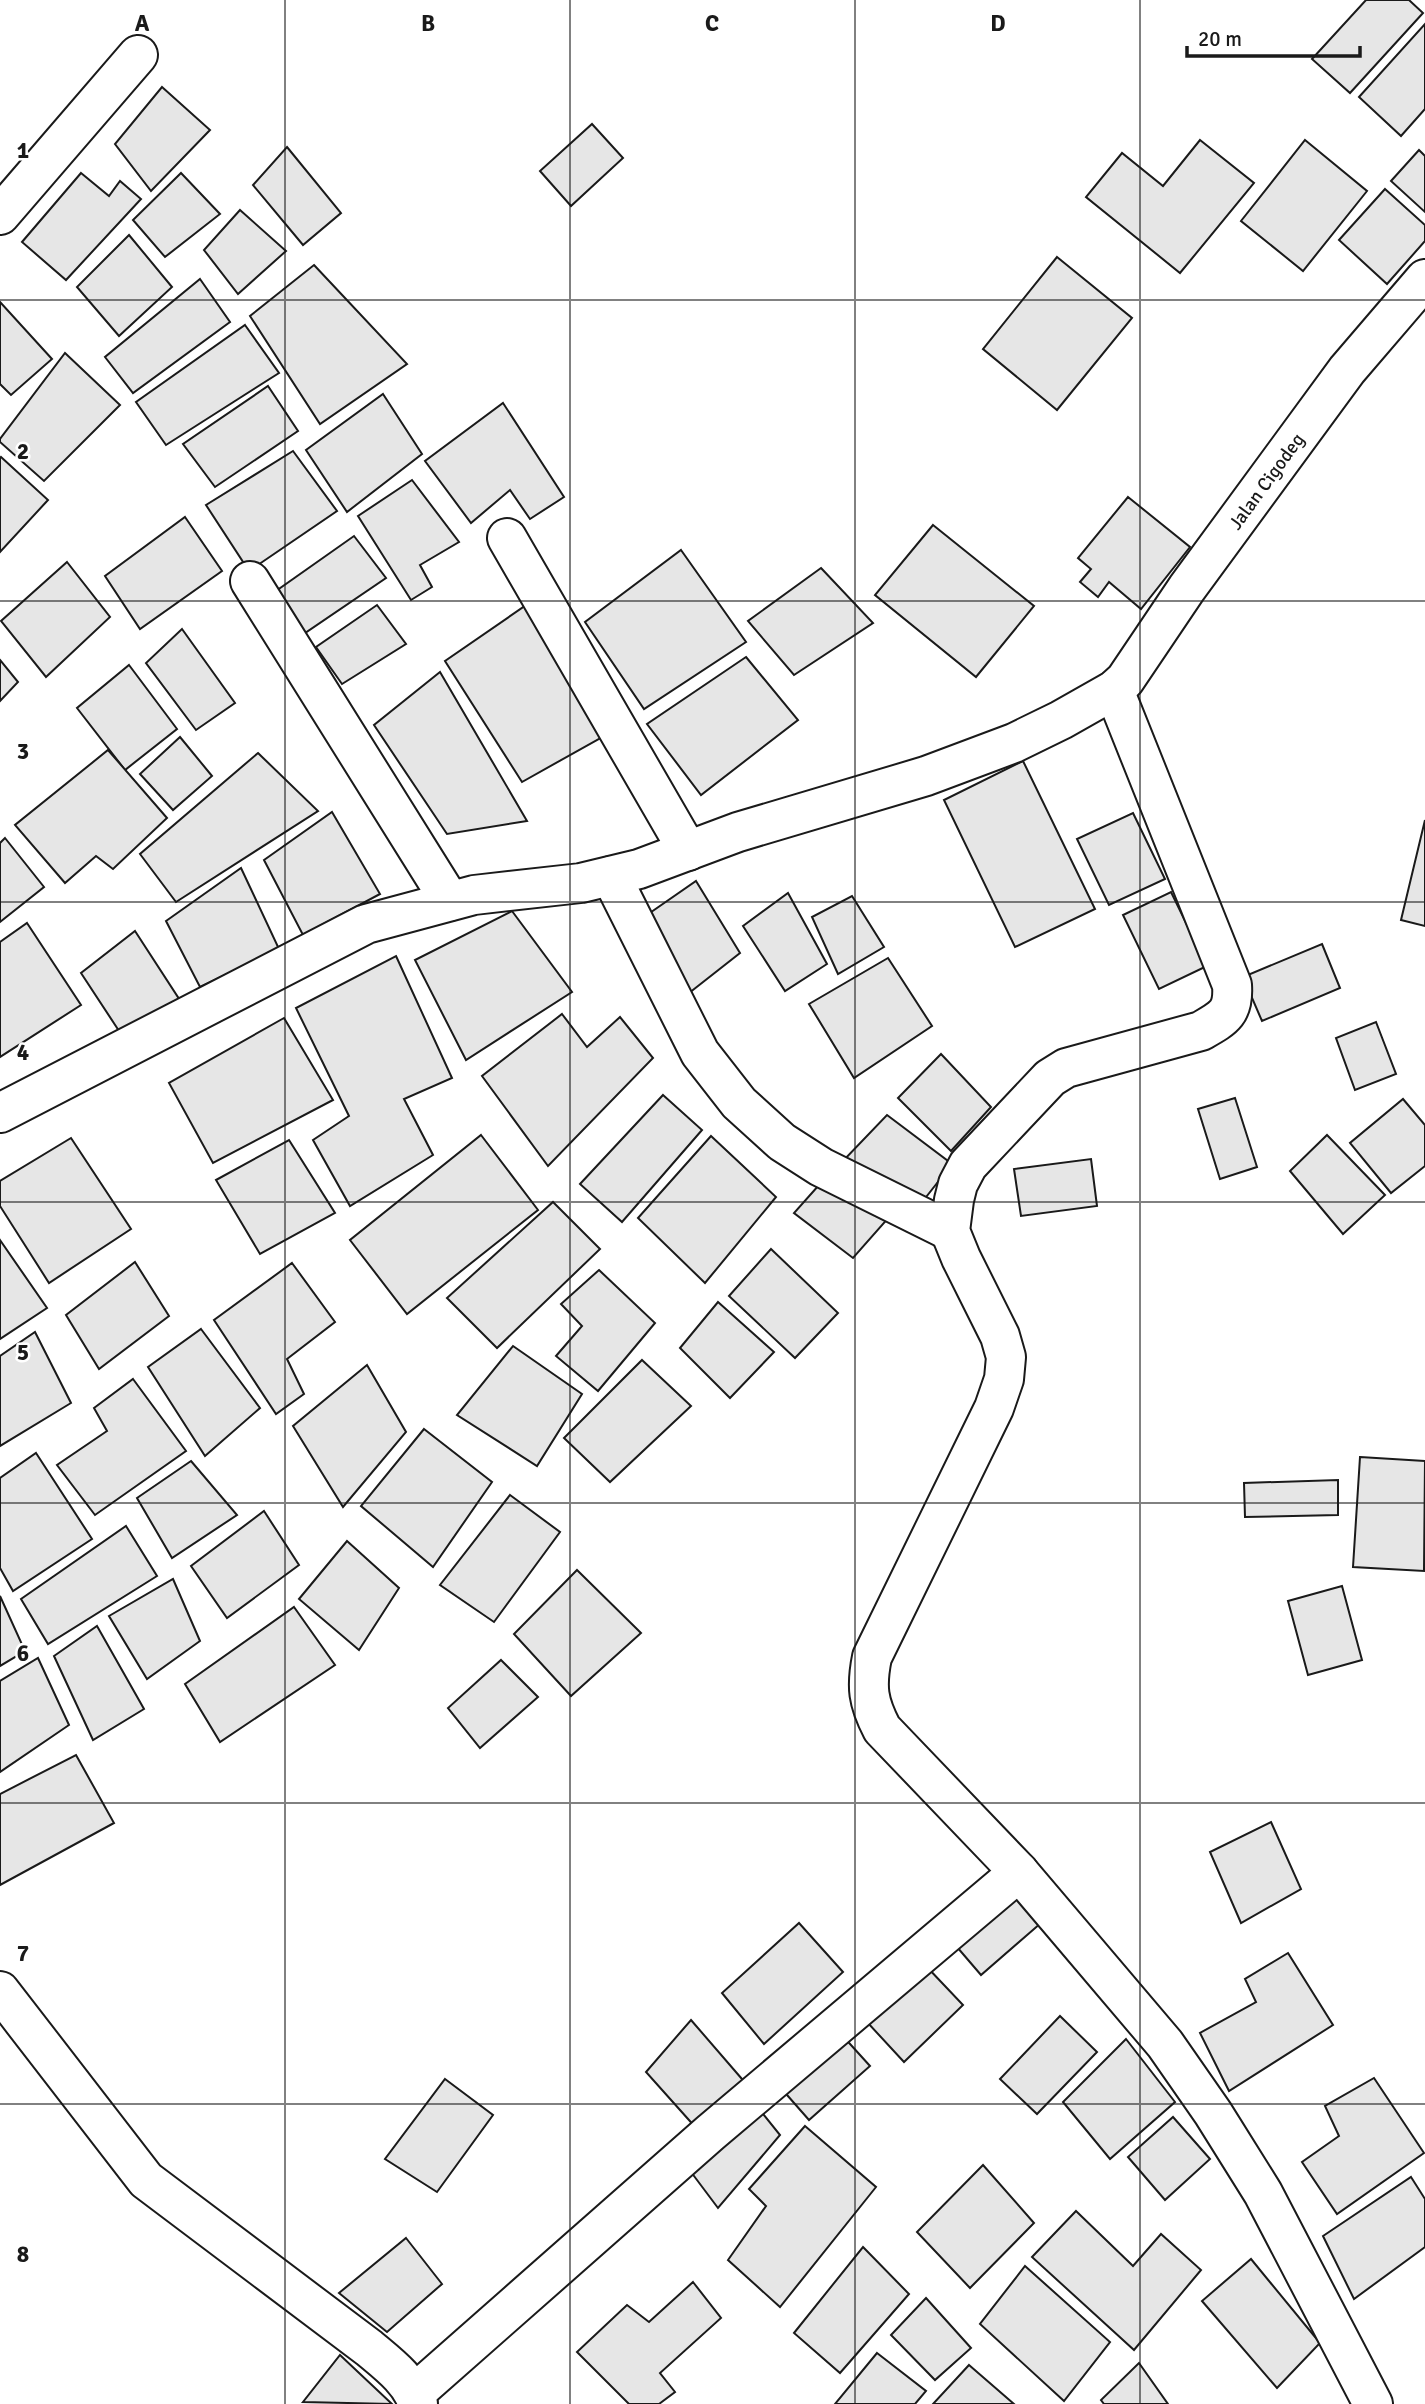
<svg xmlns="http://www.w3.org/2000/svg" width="1425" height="2404" font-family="Signika,sans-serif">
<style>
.building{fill:#e6e6e6;stroke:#1a1a1a;stroke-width:2}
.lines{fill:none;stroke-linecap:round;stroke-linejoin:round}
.street-casing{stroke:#1a1a1a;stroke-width:42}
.street{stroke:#fff;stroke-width:38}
.grid{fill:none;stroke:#1a1a1a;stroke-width:2;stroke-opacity:0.55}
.labels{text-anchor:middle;stroke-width:5;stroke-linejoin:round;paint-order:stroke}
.street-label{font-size:19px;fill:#1a1a1a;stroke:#fff}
.grid-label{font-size:23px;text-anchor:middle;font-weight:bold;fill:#1a1a1a;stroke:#fff;stroke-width:5;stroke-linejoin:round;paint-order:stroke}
</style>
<rect width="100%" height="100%" fill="#fff"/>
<g class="building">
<path d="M 1366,0 L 1409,0 L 1423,13 L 1350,93 L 1312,59 Z"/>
<path d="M 1425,24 L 1425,109 L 1401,136 L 1359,97 Z"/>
<path d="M 162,87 L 210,130 L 151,191 L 115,144 Z"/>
<path d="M 592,124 L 623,158 L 571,206 L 540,171 Z"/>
<path d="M 1200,140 L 1254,183 L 1180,273 L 1086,197 L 1122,153 L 1163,186 Z"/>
<path d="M 1305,140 L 1367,191 L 1303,271 L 1241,221 Z"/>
<path d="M 287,147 L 341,213 L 303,245 L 253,185 Z"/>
<path d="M 1419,150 L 1425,156 L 1425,212 L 1391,181 Z"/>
<path d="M 81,173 L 109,196 L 120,181 L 141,199 L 66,280 L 22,242 Z"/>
<path d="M 181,173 L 220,214 L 165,257 L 133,220 Z"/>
<path d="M 1385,189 L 1425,225 L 1425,241 L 1387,284 L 1339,240 Z"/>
<path d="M 240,210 L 286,251 L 238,294 L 204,250 Z"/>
<path d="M 129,235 L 172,287 L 119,336 L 77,287 Z"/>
<path d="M 1057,257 L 1132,318 L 1057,410 L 983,349 Z"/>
<path d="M 314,265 L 407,364 L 320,424 L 250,316 Z"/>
<path d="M 200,279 L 230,322 L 133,393 L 105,357 Z"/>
<path d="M 0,302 L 52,359 L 11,395 L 0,384 Z"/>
<path d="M 245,325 L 279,373 L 166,445 L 136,402 Z"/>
<path d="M 65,353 L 120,405 L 44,481 L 0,442 L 0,439 Z"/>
<path d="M 268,386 L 298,431 L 215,487 L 183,444 Z"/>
<path d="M 383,394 L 422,454 L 347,512 L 306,450 Z"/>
<path d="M 503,403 L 564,497 L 530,519 L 510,490 L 471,523 L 425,461 Z"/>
<path d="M 293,451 L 337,511 L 249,571 L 206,505 Z"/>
<path d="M 1,457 L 48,500 L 0,552 L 0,458 Z"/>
<path d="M 412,480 L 459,542 L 420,565 L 432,587 L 411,600 L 358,516 Z"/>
<path d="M 1128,497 L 1190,547 L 1141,609 L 1109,582 L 1098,597 L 1080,582 L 1091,569 L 1078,558 Z"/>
<path d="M 185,517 L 222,571 L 140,629 L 105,576 Z"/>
<path d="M 933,525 L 1034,606 L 976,677 L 875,595 Z"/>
<path d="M 354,536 L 386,578 L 305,633 L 276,591 Z"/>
<path d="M 681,550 L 746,642 L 644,709 L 585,622 Z"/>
<path d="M 67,562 L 110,617 L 46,677 L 1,621 Z"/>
<path d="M 821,568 L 873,623 L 794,675 L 748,621 Z"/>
<path d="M 532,601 L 604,736 L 522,782 L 445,661 Z"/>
<path d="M 377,605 L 406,644 L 342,684 L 316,647 Z"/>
<path d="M 182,629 L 235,703 L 196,730 L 146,663 Z"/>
<path d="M 746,657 L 798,720 L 701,795 L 647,724 Z"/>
<path d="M 0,660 L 18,682 L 0,701 Z"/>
<path d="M 129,665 L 177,729 L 125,770 L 77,708 Z"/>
<path d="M 440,672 L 527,821 L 447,834 L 374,725 Z"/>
<path d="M 180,737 L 212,776 L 173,810 L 140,774 Z"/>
<path d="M 108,750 L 167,818 L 113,869 L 96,856 L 65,883 L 15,825 Z"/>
<path d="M 258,753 L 318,811 L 176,902 L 140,854 Z"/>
<path d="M 1023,761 L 1095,909 L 1015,947 L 944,800 Z"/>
<path d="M 332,812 L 380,894 L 303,935 L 264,860 Z"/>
<path d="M 1133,813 L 1165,879 L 1109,905 L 1077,839 Z"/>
<path d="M 1425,820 L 1425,926 L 1401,920 Z"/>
<path d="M 5,838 L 44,887 L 0,922 L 0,843 Z"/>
<path d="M 241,868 L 279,949 L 200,987 L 166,921 Z"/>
<path d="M 696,881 L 740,953 L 684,997 L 644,917 Z"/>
<path d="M 1171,892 L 1207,966 L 1159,989 L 1123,915 Z"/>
<path d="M 788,893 L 827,964 L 785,991 L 743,926 Z"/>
<path d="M 852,896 L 884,947 L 838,974 L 812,917 Z"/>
<path d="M 512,911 L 572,992 L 466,1060 L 415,960 Z"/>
<path d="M 27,923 L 81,1005 L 0,1057 L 0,942 Z"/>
<path d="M 135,931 L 183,1005 L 123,1037 L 81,973 Z"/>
<path d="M 1322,944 L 1340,988 L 1262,1021 L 1243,977 Z"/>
<path d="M 396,956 L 452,1078 L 404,1099 L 433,1155 L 350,1206 L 313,1140 L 349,1116 L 296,1008 Z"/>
<path d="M 888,958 L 932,1026 L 854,1078 L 809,1004 Z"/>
<path d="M 562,1014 L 587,1047 L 620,1017 L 653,1058 L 548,1166 L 482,1076 Z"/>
<path d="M 284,1018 L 333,1100 L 213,1163 L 169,1083 Z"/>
<path d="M 1376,1022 L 1396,1074 L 1355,1090 L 1336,1038 Z"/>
<path d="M 941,1054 L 991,1107 L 951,1151 L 898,1098 Z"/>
<path d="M 663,1095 L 702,1130 L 622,1222 L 580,1184 Z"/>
<path d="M 1235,1098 L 1257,1167 L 1220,1179 L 1198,1109 Z"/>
<path d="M 1403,1099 L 1425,1125 L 1425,1166 L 1391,1193 L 1350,1143 Z"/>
<path d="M 887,1115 L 952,1164 L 919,1206 L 841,1163 Z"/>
<path d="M 481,1135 L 538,1210 L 407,1314 L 350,1240 Z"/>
<path d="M 1327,1135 L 1385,1195 L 1343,1234 L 1290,1171 Z"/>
<path d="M 711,1136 L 776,1197 L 705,1283 L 638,1218 Z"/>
<path d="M 71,1138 L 131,1229 L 49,1283 L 0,1206 L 0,1181 Z"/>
<path d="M 289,1140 L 335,1213 L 260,1254 L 216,1180 Z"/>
<path d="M 1091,1159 L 1097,1206 L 1021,1216 L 1014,1169 Z"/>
<path d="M 819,1185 L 891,1215 L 853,1258 L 794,1213 Z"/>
<path d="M 553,1202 L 600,1249 L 497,1348 L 447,1298 Z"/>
<path d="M 0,1240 L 47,1308 L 0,1339 Z"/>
<path d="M 771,1249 L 838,1313 L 795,1358 L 729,1296 Z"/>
<path d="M 135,1262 L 169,1316 L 99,1369 L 66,1315 Z"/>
<path d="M 292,1263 L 335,1322 L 287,1359 L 304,1394 L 276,1414 L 214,1320 Z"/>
<path d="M 599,1270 L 655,1323 L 598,1391 L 556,1356 L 582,1326 L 561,1304 Z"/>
<path d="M 718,1302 L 774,1352 L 730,1398 L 680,1348 Z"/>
<path d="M 201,1329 L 260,1408 L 205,1456 L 148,1367 Z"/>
<path d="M 35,1332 L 71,1403 L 0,1446 L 0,1356 Z"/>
<path d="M 513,1346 L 582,1394 L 537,1466 L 457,1415 Z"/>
<path d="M 642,1360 L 691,1406 L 610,1482 L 564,1438 Z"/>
<path d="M 367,1365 L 406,1432 L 343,1507 L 293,1426 Z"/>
<path d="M 133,1379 L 186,1451 L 95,1515 L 57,1465 L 107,1431 L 94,1408 Z"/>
<path d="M 424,1429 L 492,1482 L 433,1567 L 361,1506 Z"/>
<path d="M 36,1453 L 92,1539 L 13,1591 L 0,1568 L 0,1478 Z"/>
<path d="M 1360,1457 L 1425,1461 L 1424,1571 L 1353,1567 Z"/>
<path d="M 191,1461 L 237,1515 L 172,1558 L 137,1498 Z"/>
<path d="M 1338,1480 L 1338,1515 L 1245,1517 L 1244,1483 Z"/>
<path d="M 510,1495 L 560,1532 L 494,1622 L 440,1585 Z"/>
<path d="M 264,1511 L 299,1565 L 227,1618 L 191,1566 Z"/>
<path d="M 126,1526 L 157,1576 L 48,1644 L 21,1599 Z"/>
<path d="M 347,1541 L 399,1588 L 359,1650 L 299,1599 Z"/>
<path d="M 577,1570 L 641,1633 L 571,1696 L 514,1634 Z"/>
<path d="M 173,1579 L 200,1641 L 147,1679 L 109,1616 Z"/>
<path d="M 1342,1586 L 1362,1660 L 1308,1675 L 1288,1601 Z"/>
<path d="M 0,1596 L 25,1651 L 0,1666 Z"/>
<path d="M 294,1607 L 335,1665 L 220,1742 L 185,1684 Z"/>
<path d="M 97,1626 L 144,1709 L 93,1740 L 54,1656 Z"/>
<path d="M 38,1658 L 69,1725 L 0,1772 L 0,1681 Z"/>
<path d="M 501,1660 L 538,1697 L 480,1748 L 448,1708 Z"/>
<path d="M 76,1755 L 114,1823 L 0,1885 L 0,1794 Z"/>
<path d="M 1271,1822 L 1301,1889 L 1241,1923 L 1210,1852 Z"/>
<path d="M 1010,1889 L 1041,1923 L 981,1975 L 951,1940 Z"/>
<path d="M 799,1923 L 843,1972 L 764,2044 L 722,1993 Z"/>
<path d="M 1288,1953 L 1333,2025 L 1229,2091 L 1200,2033 L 1256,2002 L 1245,1979 Z"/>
<path d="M 926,1966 L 963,2005 L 904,2062 L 867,2022 Z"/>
<path d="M 1060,2016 L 1097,2052 L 1037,2114 L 1000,2079 Z"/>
<path d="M 691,2020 L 748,2086 L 697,2129 L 646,2072 Z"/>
<path d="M 841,2034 L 870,2066 L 809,2120 L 780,2087 Z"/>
<path d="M 1126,2039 L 1175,2102 L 1110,2159 L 1063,2102 Z"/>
<path d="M 1374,2078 L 1424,2153 L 1337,2214 L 1302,2162 L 1339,2136 L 1325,2106 Z"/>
<path d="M 445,2079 L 493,2115 L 437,2192 L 385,2159 Z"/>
<path d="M 759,2109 L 780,2135 L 718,2208 L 688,2168 Z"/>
<path d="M 1173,2117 L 1210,2159 L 1165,2200 L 1128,2157 Z"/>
<path d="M 805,2126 L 876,2187 L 780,2307 L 728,2260 L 766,2206 L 749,2189 Z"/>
<path d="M 983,2165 L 1034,2223 L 970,2288 L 917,2232 Z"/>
<path d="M 1411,2177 L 1425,2199 L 1425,2247 L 1354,2299 L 1323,2236 Z"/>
<path d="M 1076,2211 L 1133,2266 L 1161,2234 L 1201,2270 L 1134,2350 L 1032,2257 Z"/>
<path d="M 406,2238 L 442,2284 L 387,2332 L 339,2293 Z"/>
<path d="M 863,2247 L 909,2294 L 840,2373 L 794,2333 Z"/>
<path d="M 1251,2259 L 1320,2343 L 1277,2388 L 1202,2301 Z"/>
<path d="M 1025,2266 L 1110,2342 L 1064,2401 L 980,2324 Z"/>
<path d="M 693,2282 L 721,2318 L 660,2373 L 675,2392 L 659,2404 L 629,2404 L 577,2352 L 627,2305 L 649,2322 Z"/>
<path d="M 926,2298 L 971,2348 L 935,2380 L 891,2335 Z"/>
<path d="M 877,2353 L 926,2391 L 915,2404 L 835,2404 Z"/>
<path d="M 340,2355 L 392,2404 L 303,2402 Z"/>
<path d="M 1139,2363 L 1168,2404 L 1104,2404 L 1101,2400 Z"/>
<path d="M 969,2365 L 1014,2404 L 933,2404 Z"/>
</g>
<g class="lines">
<g class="street-casing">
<g id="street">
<path d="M 0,215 L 138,55"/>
<path d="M 507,538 L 688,851"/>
<path d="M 250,581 L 450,901"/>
<path d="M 1114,690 L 1232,985 C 1234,1013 1224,1018 1201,1031 L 1066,1068 L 1050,1078 L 968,1165 L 958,1184 L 954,1200 L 950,1231 L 961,1258 L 1000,1336 L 1006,1357 L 1004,1379 L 994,1408 L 872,1657 C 866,1687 868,1702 882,1729 L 1019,1872 L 1165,2044 L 1213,2113 L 1263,2193 L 1373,2404"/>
<path d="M 611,876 L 700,1053 L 739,1103 L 782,1142 L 821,1167 L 950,1231"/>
<path d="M 0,1113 L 366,924 L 474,895 L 581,883 L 639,869 L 738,832 L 926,776 L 1014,743 L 1061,720 L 1114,690 L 1125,680 L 1187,588 L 1347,370 L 1425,279"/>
<path d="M 0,1991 L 146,2180 L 369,2348 C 388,2364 410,2380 418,2404"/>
<path d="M 414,2394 L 710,2133 L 1019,1872"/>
</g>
</g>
<use href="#street" class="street"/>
</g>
<path class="grid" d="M 285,0 L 285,2404M 570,0 L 570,2404M 855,0 L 855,2404M 1140,0 L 1140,2404M 0,300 L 1425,300M 0,601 L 1425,601M 0,902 L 1425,902M 0,1202 L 1425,1202M 0,1503 L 1425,1503M 0,1803 L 1425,1803M 0,2104 L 1425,2104"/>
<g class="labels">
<g class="street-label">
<text transform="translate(1266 481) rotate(-54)" y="7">Jalan Cigodeg</text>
</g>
</g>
<g class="grid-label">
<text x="142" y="31">A</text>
<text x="428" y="31">B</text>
<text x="712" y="31">C</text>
<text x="998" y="31">D</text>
<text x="23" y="158">1</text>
<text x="23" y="459">2</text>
<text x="23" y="759">3</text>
<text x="23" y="1060">4</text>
<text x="23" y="1360">5</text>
<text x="23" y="1661">6</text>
<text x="23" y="1961">7</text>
<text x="23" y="2262">8</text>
</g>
<path d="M1187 46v10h173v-10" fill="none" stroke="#1a1a1a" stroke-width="3.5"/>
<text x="1198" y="46" font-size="21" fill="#1a1a1a" stroke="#ffffff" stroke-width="5" paint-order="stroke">20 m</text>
</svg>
